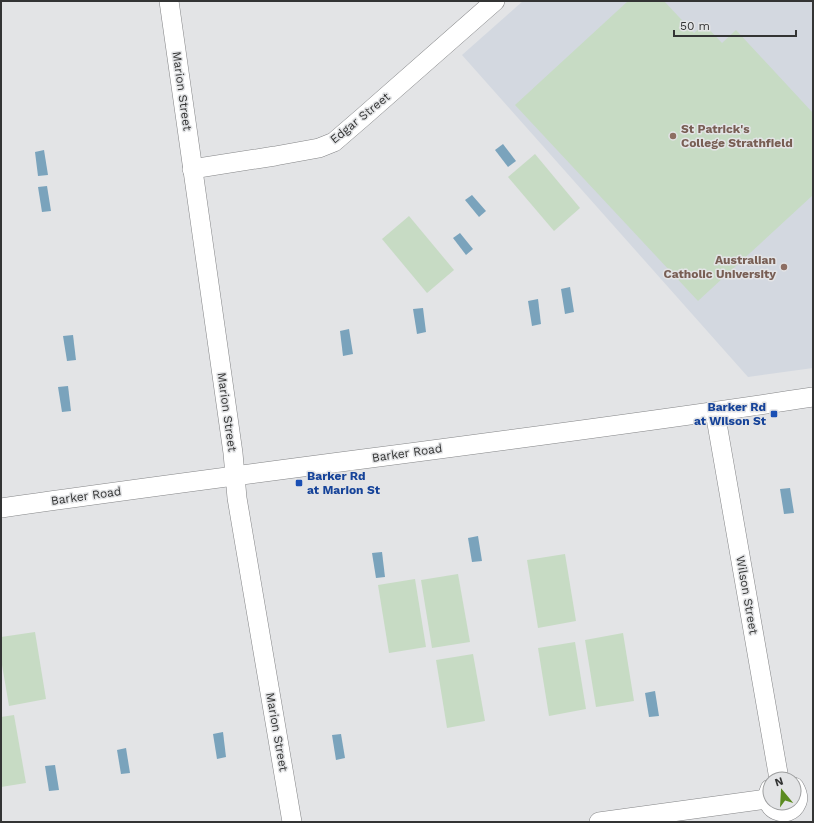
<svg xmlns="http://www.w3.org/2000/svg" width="814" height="823" font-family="'Work Sans',sans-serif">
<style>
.built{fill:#d3d8e0}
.green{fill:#c7dbc4}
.water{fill:#7aa3bc}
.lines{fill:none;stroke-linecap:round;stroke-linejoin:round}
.minor-casing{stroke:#848587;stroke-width:20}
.minor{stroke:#fff;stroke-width:19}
.education-dot{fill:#8d6e63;stroke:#e3e4e6;stroke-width:1.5}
.transit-dot{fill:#1a4fb4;stroke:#e3e4e6;stroke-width:1.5}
.labels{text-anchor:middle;stroke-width:3;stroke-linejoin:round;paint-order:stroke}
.street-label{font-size:12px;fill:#333434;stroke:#e3e4e6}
.education-label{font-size:12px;font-weight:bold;fill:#785e54;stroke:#e3e4e6;text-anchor:start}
.transit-label{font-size:12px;font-weight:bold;fill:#164399;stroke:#e3e4e6;text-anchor:end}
</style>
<rect width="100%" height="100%" fill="#e3e4e6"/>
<path class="built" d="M 523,1 L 813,1 L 813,368 L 748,377 L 462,55 Z"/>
<g class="green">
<path d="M 628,1 L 664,1 L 694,33 L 704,24 L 722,43 L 736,30 L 813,113 L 813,195 L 698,301 L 515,105 Z"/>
<path d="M 535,154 L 580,208 L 554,231 L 508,177 Z"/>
<path d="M 409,216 L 454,270 L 427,293 L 382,239 Z"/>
<path d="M 565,554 L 576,621 L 538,628 L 527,560 Z"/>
<path d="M 458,574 L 470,642 L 432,648 L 421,580 Z"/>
<path d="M 415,579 L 426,647 L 389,653 L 378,585 Z"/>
<path d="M 35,632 L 46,699 L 9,706 L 1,659 L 1,637 Z"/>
<path d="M 623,633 L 634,701 L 596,707 L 585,640 Z"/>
<path d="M 575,642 L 586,709 L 549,716 L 538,648 Z"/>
<path d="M 473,654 L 485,721 L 447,728 L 436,660 Z"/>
<path d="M 14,715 L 26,783 L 1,787 L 1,717 Z"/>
</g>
<g class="water">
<path d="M 503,144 L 516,161 L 508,167 L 495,150 Z"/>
<path d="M 44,150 L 48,175 L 38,176 L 35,152 Z"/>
<path d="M 47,186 L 51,211 L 42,212 L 38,187 Z"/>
<path d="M 472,195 L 486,211 L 479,217 L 465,200 Z"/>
<path d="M 460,233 L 473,249 L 466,255 L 453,238 Z"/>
<path d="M 570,287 L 574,312 L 565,314 L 561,289 Z"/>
<path d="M 538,299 L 541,324 L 532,326 L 528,301 Z"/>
<path d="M 423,308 L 426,332 L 417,334 L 413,309 Z"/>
<path d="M 349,329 L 353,354 L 343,356 L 340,331 Z"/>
<path d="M 73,335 L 76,360 L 67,361 L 63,336 Z"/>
<path d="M 68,386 L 71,411 L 62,412 L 58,387 Z"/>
<path d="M 790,488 L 794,513 L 784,514 L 780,489 Z"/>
<path d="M 478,536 L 482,561 L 472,562 L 468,538 Z"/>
<path d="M 382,552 L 385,577 L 376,578 L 372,553 Z"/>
<path d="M 655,691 L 659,716 L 649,717 L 645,693 Z"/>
<path d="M 223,732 L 226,757 L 217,759 L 213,734 Z"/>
<path d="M 341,734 L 345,758 L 336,760 L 332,735 Z"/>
<path d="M 126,748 L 130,773 L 121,774 L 117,750 Z"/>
<path d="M 55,765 L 59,790 L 49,791 L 45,766 Z"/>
</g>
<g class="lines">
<g class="minor-casing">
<g id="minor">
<path d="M 169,1 L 233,453 L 237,498 L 292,822"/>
<path d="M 192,169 L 275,156 L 319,148 L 334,142 L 363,117 L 495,1"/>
<path d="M 715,412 L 779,779"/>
<path d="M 1,508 C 271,469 543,438 813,397"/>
<path d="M 770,789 C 760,809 789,822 797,802 C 799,797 797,792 794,787"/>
<path d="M 599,822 L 767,799"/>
</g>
</g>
<use href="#minor" class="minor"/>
</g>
<g class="education-dot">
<circle cx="673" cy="136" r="4"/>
<circle cx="784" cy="267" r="4"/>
</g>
<g class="transit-dot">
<rect x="770" y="410" width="8" height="8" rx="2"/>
<rect x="295" y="479" width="8" height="8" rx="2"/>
</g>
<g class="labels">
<g class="street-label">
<text transform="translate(182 91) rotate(82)" y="4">Marion Street</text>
<text transform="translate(360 118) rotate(-39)" y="4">Edgar Street</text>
<text transform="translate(227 412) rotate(82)" y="4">Marion Street</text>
<text transform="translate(407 453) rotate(-8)" y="4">Barker Road</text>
<text transform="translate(86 496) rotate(-8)" y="4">Barker Road</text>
<text transform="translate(747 595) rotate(80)" y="4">Wilson Street</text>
<text transform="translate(277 732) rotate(80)" y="4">Marion Street</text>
</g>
<g class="education-label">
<text x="681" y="133">St Patrick's<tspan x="681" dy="14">College Strathfield</tspan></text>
<text x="776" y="264" text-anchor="end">Australian<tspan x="776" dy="14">Catholic University</tspan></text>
</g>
<g class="transit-label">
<text x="766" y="411">Barker Rd<tspan x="766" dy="14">at Wilson St</tspan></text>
<text x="307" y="480" text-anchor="start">Barker Rd<tspan x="307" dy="14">at Marion St</tspan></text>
</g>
</g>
<rect width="814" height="823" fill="none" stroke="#333434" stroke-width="4"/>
<g transform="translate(782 791) rotate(342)"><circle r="19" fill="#e3e4e6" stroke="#9d9e9f"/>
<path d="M0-3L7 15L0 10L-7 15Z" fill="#5b8b20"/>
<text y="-6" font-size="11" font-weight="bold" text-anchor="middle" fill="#333434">N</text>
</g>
<path d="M674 30v6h122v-6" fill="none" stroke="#333434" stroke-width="2"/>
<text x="680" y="30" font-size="12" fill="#333434" stroke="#e3e4e6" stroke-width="3" paint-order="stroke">50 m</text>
</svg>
